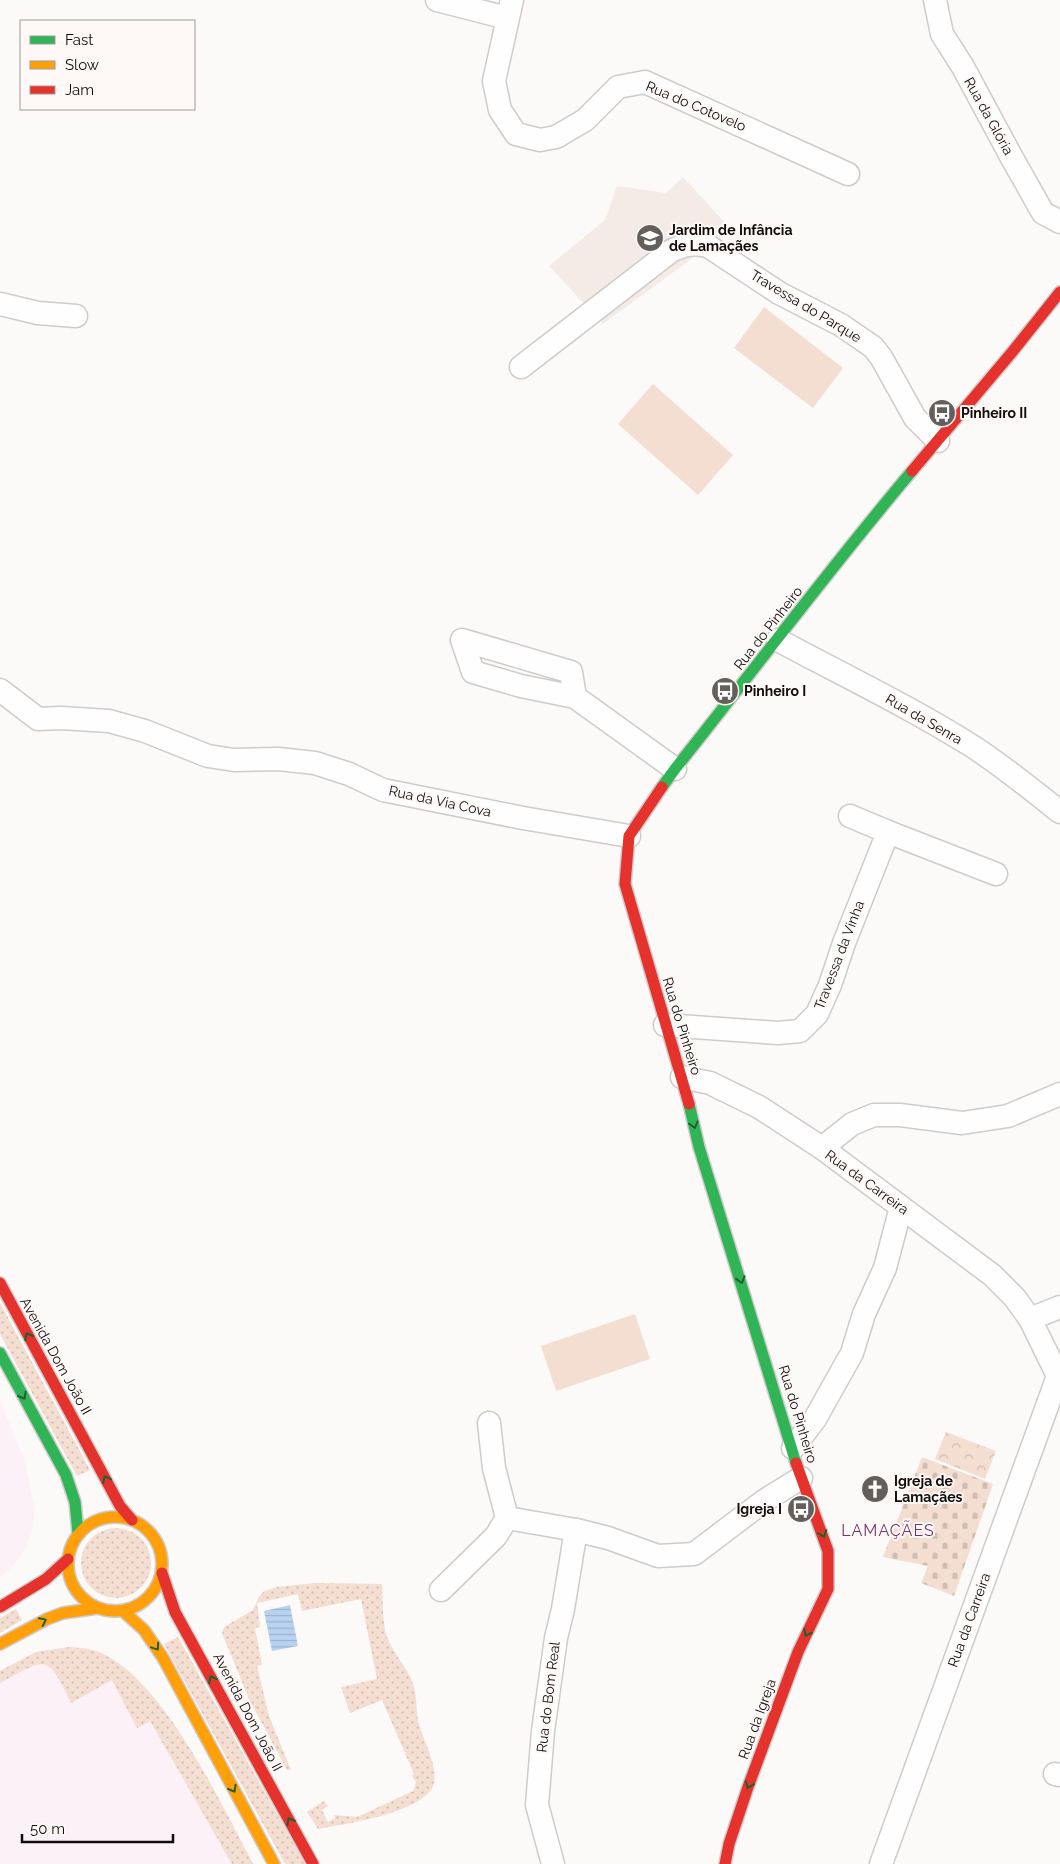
<svg xmlns="http://www.w3.org/2000/svg" width="1060" height="1864" font-family="Raleway,sans-serif">
<style>
.commercial{fill:#fdf1f8}
.built{fill:#f4ebe7}
.grass{fill:url(#grass-dots)}
.cemetery{fill:url(#cemetery-stones)}
.park{fill:url(#park-crowns)}
.pitch{fill:#f4ddd1}
.water{fill:url(#water-rules)}
.lines{fill:none;stroke-linecap:round;stroke-linejoin:round}
.street-casing{stroke:#cecbc9;stroke-width:25}
.fast-casing{stroke:#cecbc9;stroke-width:14}
.slow-casing{stroke:#cecbc9;stroke-width:14}
.jam-casing{stroke:#cecbc9;stroke-width:14}
.street{stroke:#fffefe;stroke-width:22}
.fast{stroke:#30b455;stroke-width:11}
.slow{stroke:#ff9f0a;stroke-width:11}
.jam{stroke:#e5322d;stroke-width:11}
.oneway{stroke:#206030}
.labels{text-anchor:middle;stroke-width:4;stroke-linejoin:round;paint-order:stroke}
.street-label{font-size:14px;fill:#100c0a;stroke:#fef9f6}
.poi-label{font-size:14px;font-weight:bold;fill:#100c0a;stroke:#fef9f6;text-anchor:start}
.quarter-label{font-size:16px;letter-spacing:1px;fill:#703763;stroke:#fef9f6}
</style>
<defs>
<pattern id="grass-dots" width="8" height="8" patternUnits="userSpaceOnUse" patternTransform="scale(1.25)"><rect width="8" height="8" fill="#f4ddd1"/><path d="M2 2h.1M6 6h.1" fill="none" stroke="#d0bcb2" stroke-width="1.8" stroke-linecap="round"/></pattern>
<pattern id="cemetery-stones" width="16" height="16" patternUnits="userSpaceOnUse" patternTransform="scale(1.25)"><rect width="16" height="16" fill="#f4ddd1"/><path d="M2 7V4a2 2 0 0 1 4 0v3zM10 15v-3a2 2 0 0 1 4 0v3z" fill="#d0bcb2"/></pattern>
<pattern id="park-crowns" width="20" height="18" patternUnits="userSpaceOnUse" patternTransform="scale(1.25)"><rect width="20" height="18" fill="#f4ddd1"/><path d="M2 6a3 3 0 1 1 6 0M12 15a3 3 0 1 1 6 0" fill="none" stroke="#d0bcb2"/></pattern>
<pattern id="water-rules" width="6" height="5" patternUnits="userSpaceOnUse" patternTransform="scale(1.25)"><rect width="6" height="5" fill="#b9d2f1"/><path d="M0 2.5h6" fill="none" stroke="#9eb3cd"/></pattern>
</defs>
<rect width="100%" height="100%" fill="#fcfaf8"/>
<g class="commercial">
<path d="M 0,1401 L 24,1458 L 35,1509 L 32,1532 L 28,1543 L 21,1556 L 11,1568 L 0,1577 Z"/>
<path d="M 69,1647 L 84,1648 L 98,1652 L 111,1659 L 133,1675 L 156,1700 L 180,1733 L 253,1864 L 0,1864 L 0,1671 L 36,1652 Z"/>
</g>
<path class="built" d="M 683,177 L 728,226 L 705,256 L 694,257 L 603,324 L 549,266 L 605,220 L 617,186 L 666,193 Z"/>
<g class="grass">
<path d="M 0,1303 L 90,1470 L 77,1476 L 0,1334 Z"/>
<circle cx="116" cy="1563" r="35"/>
<path d="M 316,1583 L 382,1584 C 383,1599 382,1623 387,1637 C 393,1653 410,1671 414,1687 C 417,1698 416,1710 418,1721 C 422,1739 443,1773 431,1790 C 413,1814 346,1824 318,1829 L 307,1812 L 324,1801 L 328,1806 L 322,1810 L 328,1822 L 335,1818 L 334,1815 L 357,1817 L 413,1791 L 416,1782 L 412,1775 L 414,1774 L 382,1700 L 350,1713 L 341,1687 L 377,1679 L 361,1599 L 302,1611 L 298,1594 L 257,1603 L 260,1627 L 255,1628 L 262,1665 L 257,1666 L 269,1716 L 291,1770 L 287,1770 L 249,1699 L 222,1633 L 224,1627 L 253,1610 L 259,1597 L 264,1591 L 277,1587 Z"/>
<path d="M 16,1609 L 22,1620 L 0,1633 L 0,1618 Z"/>
<path d="M 178,1637 L 305,1864 L 285,1864 L 164,1644 Z"/>
<path d="M 69,1647 C 79,1648 89,1648 99,1652 C 163,1679 221,1803 253,1864 L 232,1864 L 150,1721 L 137,1728 L 112,1680 L 71,1703 C 47,1652 47,1658 0,1683 L 0,1671 L 36,1652 Z"/>
</g>
<path class="cemetery" d="M 922,1457 L 993,1484 L 954,1596 L 921,1583 L 928,1566 L 883,1557 Z"/>
<path class="park" d="M 946,1432 L 996,1451 L 985,1479 L 935,1459 Z"/>
<g class="pitch">
<path d="M 764,307 L 843,368 L 813,408 L 734,348 Z"/>
<path d="M 653,384 L 733,455 L 698,495 L 618,424 Z"/>
<path d="M 635,1314 L 650,1359 L 556,1391 L 541,1346 Z"/>
</g>
<path class="water" d="M 290,1605 L 298,1646 L 272,1651 L 264,1611 Z"/>
<g class="lines">
<g class="street-casing">
<g id="street">
<path d="M 437,0 L 507,18"/>
<path d="M 512,0 L 494,81 L 500,110 L 516,134 L 540,140 L 556,137 L 585,120 L 618,87 L 645,82 L 848,174"/>
<path d="M 935,0 L 942,34 L 963,67 L 1012,158 L 1043,213 L 1060,222"/>
<path d="M 0,304 L 38,313 L 76,316"/>
<path d="M 521,367 L 671,251 C 685,244 693,243 708,246 L 779,293 L 841,325 L 873,347 L 881,357 L 915,418 L 938,441"/>
<path d="M 778,640 C 843,675 910,707 972,746 C 1003,766 1031,789 1060,812"/>
<path d="M 0,690 L 38,719 L 61,718 L 109,721 L 145,731 L 208,756 L 234,760 L 278,759 L 315,763 L 349,774 L 383,790 L 523,818 L 629,836"/>
<path d="M 575,697 L 571,672 L 462,640 L 473,672 L 521,686 L 575,697 L 675,769"/>
<path d="M 850,816 L 888,832 L 996,874"/>
<path d="M 665,1025 L 778,1033 L 800,1031 L 817,1014 L 830,985 L 844,943 L 888,832"/>
<path d="M 682,1077 L 710,1083 L 759,1107 L 822,1148 L 992,1275 L 1015,1298 L 1030,1319 L 1058,1376 L 881,1864"/>
<path d="M 822,1148 L 852,1124 L 874,1115 L 900,1115 L 962,1123 L 1008,1116 L 1060,1094"/>
<path d="M 1030,1319 L 1060,1307"/>
<path d="M 489,1423 L 494,1468 L 507,1518 L 576,1530 L 608,1538 L 658,1556 L 694,1554 L 764,1501 L 801,1478"/>
<path d="M 793,1448 L 815,1419 L 852,1353 L 864,1314 L 885,1268 L 901,1207"/>
<path d="M 441,1590 L 496,1536 L 507,1518"/>
<path d="M 1055,1774 L 1060,1775"/>
<path d="M 553,1864 L 537,1805 L 543,1731 L 556,1638 L 563,1609 L 576,1530"/>
</g>
</g>
<g class="fast-casing">
<g id="fast">
<path d="M 662,787 L 675,769 C 754,670 830,568 912,471"/>
<path d="M 689,1104 L 699,1147 L 796,1463"/>
<path d="M 0,1353 L 66,1475 L 75,1502 L 78,1533"/>
</g>
</g>
<g class="slow-casing">
<g id="slow">
<circle cx="115" cy="1564" r="47"/>
<path d="M 123,1611 L 144,1630 L 163,1658 L 274,1864"/>
<path d="M 0,1644 L 47,1619 L 63,1613 L 98,1608"/>
</g>
</g>
<g class="jam-casing">
<g id="jam">
<path d="M 912,471 L 1013,351 L 1060,292"/>
<path d="M 662,787 L 629,836 L 625,884 L 689,1104"/>
<path d="M 0,1283 L 120,1506 L 132,1520"/>
<path d="M 162,1573 L 175,1612 L 313,1864"/>
<path d="M 0,1607 L 46,1579 L 68,1559"/>
<path d="M 725,1864 L 729,1844 L 748,1787 L 798,1652 L 828,1589 L 828,1551 L 796,1463"/>
</g>
</g>
<use href="#street" class="street"/>
<use href="#fast" class="fast"/>
<use href="#slow" class="slow"/>
<use href="#jam" class="jam"/>
</g>
<defs><path id="oneway-chevron" d="M-2-3.5L2.5 0L-2 3.5" fill="none" stroke-width="1.6" stroke-linecap="round" stroke-linejoin="round" transform="scale(1.25)"/></defs>
<g class="oneway">
<use href="#oneway-chevron" transform="translate(694 1125) rotate(75)"/>
<use href="#oneway-chevron" transform="translate(741 1280) rotate(73)"/>
<use href="#oneway-chevron" transform="translate(28 1336) rotate(-118)"/>
<use href="#oneway-chevron" transform="translate(23 1396) rotate(62)"/>
<use href="#oneway-chevron" transform="translate(106 1479) rotate(-116)"/>
<use href="#oneway-chevron" transform="translate(823 1534) rotate(70)"/>
<use href="#oneway-chevron" transform="translate(43 1621) rotate(-26)"/>
<use href="#oneway-chevron" transform="translate(807 1633) rotate(116)"/>
<use href="#oneway-chevron" transform="translate(156 1647) rotate(56)"/>
<use href="#oneway-chevron" transform="translate(212 1679) rotate(-118)"/>
<use href="#oneway-chevron" transform="translate(749 1785) rotate(110)"/>
<use href="#oneway-chevron" transform="translate(233 1789) rotate(61)"/>
<use href="#oneway-chevron" transform="translate(290 1821) rotate(-119)"/>
</g>
<defs>
<g id="school-disc" transform="scale(1.4375)"><circle r="9.5" fill="#635f5d" stroke="#fef9f6"/><path d="M0-5L7-2L0 1L-7-2ZM-4 1L0 2.5L4 1V4Q0 6-4 4Z" fill="#fff"/></g>
<g id="bus-disc" transform="scale(1.4375)"><circle r="9.5" fill="#635f5d" stroke="#fef9f6"/><path d="M-5-6H5V4H4V6H2V4H-2V6H-4V4H-5ZM-3.5-4V0h7V-4ZM-3.5 1.2v1.5H-2V1.2ZM2 1.2v1.5H3.5V1.2Z" fill="#fff"/></g>
<g id="church-disc" transform="scale(1.4375)"><circle r="9.5" fill="#635f5d" stroke="#fef9f6"/><path d="M-1.2-6h2.4v3.5h3.3v2.4h-3.3V6h-2.4V-.1h-3.3v-2.4h3.3Z" fill="#fff"/></g>
</defs>
<g fill-rule="evenodd">
<use href="#school-disc" x="650" y="238"/>
<use href="#bus-disc" x="942" y="413"/>
<use href="#bus-disc" x="725" y="691"/>
<use href="#church-disc" x="875" y="1489"/>
<use href="#bus-disc" x="801" y="1509"/>
</g>
<g class="labels">
<g class="street-label">
<text transform="translate(696 106) rotate(23)" y="5">Rua do Cotovelo</text>
<text transform="translate(989 116) rotate(61)" y="5">Rua da Glória</text>
<text transform="translate(806 306) rotate(31)" y="5">Travessa do Parque</text>
<text transform="translate(768 628) rotate(-52)" y="5">Rua do Pinheiro</text>
<text transform="translate(924 719) rotate(30)" y="5">Rua da Senra</text>
<text transform="translate(440 801) rotate(12)" y="5">Rua da Via Cova</text>
<text transform="translate(839 955) rotate(-69)" y="5">Travessa da Vinha</text>
<text transform="translate(682 1026) rotate(73)" y="5">Rua do Pinheiro</text>
<text transform="translate(867 1182) rotate(36)" y="5">Rua da Carreira</text>
<text transform="translate(56 1356) rotate(61)" y="5">Avenida Dom João II</text>
<text transform="translate(798 1414) rotate(73)" y="5">Rua do Pinheiro</text>
<text transform="translate(969 1620) rotate(-70)" y="5">Rua da Carreira</text>
<text transform="translate(548 1697) rotate(-83)" y="5">Rua do Bom Real</text>
<text transform="translate(248 1712) rotate(62)" y="5">Avenida Dom João II</text>
<text transform="translate(757 1719) rotate(-70)" y="5">Rua da Igreja</text>
</g>
<g class="poi-label">
<text x="669" y="235">Jardim de Infância<tspan x="669" dy="16">de Lamaçães</tspan></text>
<text x="961" y="418">Pinheiro II</text>
<text x="744" y="696">Pinheiro I</text>
<text x="894" y="1486">Igreja de<tspan x="894" dy="16">Lamaçães</tspan></text>
<text x="782" y="1514" text-anchor="end">Igreja I</text>
</g>
<g class="quarter-label">
<text x="888" y="1536">LAMAÇÃES</text>
</g>
</g>
<rect x="20" y="20" width="175" height="90" fill="#fef9f6" stroke="#9f9a98"/>
<rect x="30" y="36" width="25" height="8" fill="#30b455" stroke="#9f9a98"/>
<text x="65" y="45" font-size="15" fill="#100c0a">Fast</text>
<rect x="30" y="61" width="25" height="8" fill="#ff9f0a" stroke="#9f9a98"/>
<text x="65" y="70" font-size="15" fill="#100c0a">Slow</text>
<rect x="30" y="86" width="25" height="8" fill="#e5322d" stroke="#9f9a98"/>
<text x="65" y="95" font-size="15" fill="#100c0a">Jam</text>
<path d="M22 1834v8h151v-8" fill="none" stroke="#100c0a" stroke-width="2.5"/>
<text x="30" y="1834" font-size="15" fill="#100c0a" stroke="#fef9f6" stroke-width="4" paint-order="stroke">50 m</text>
</svg>
